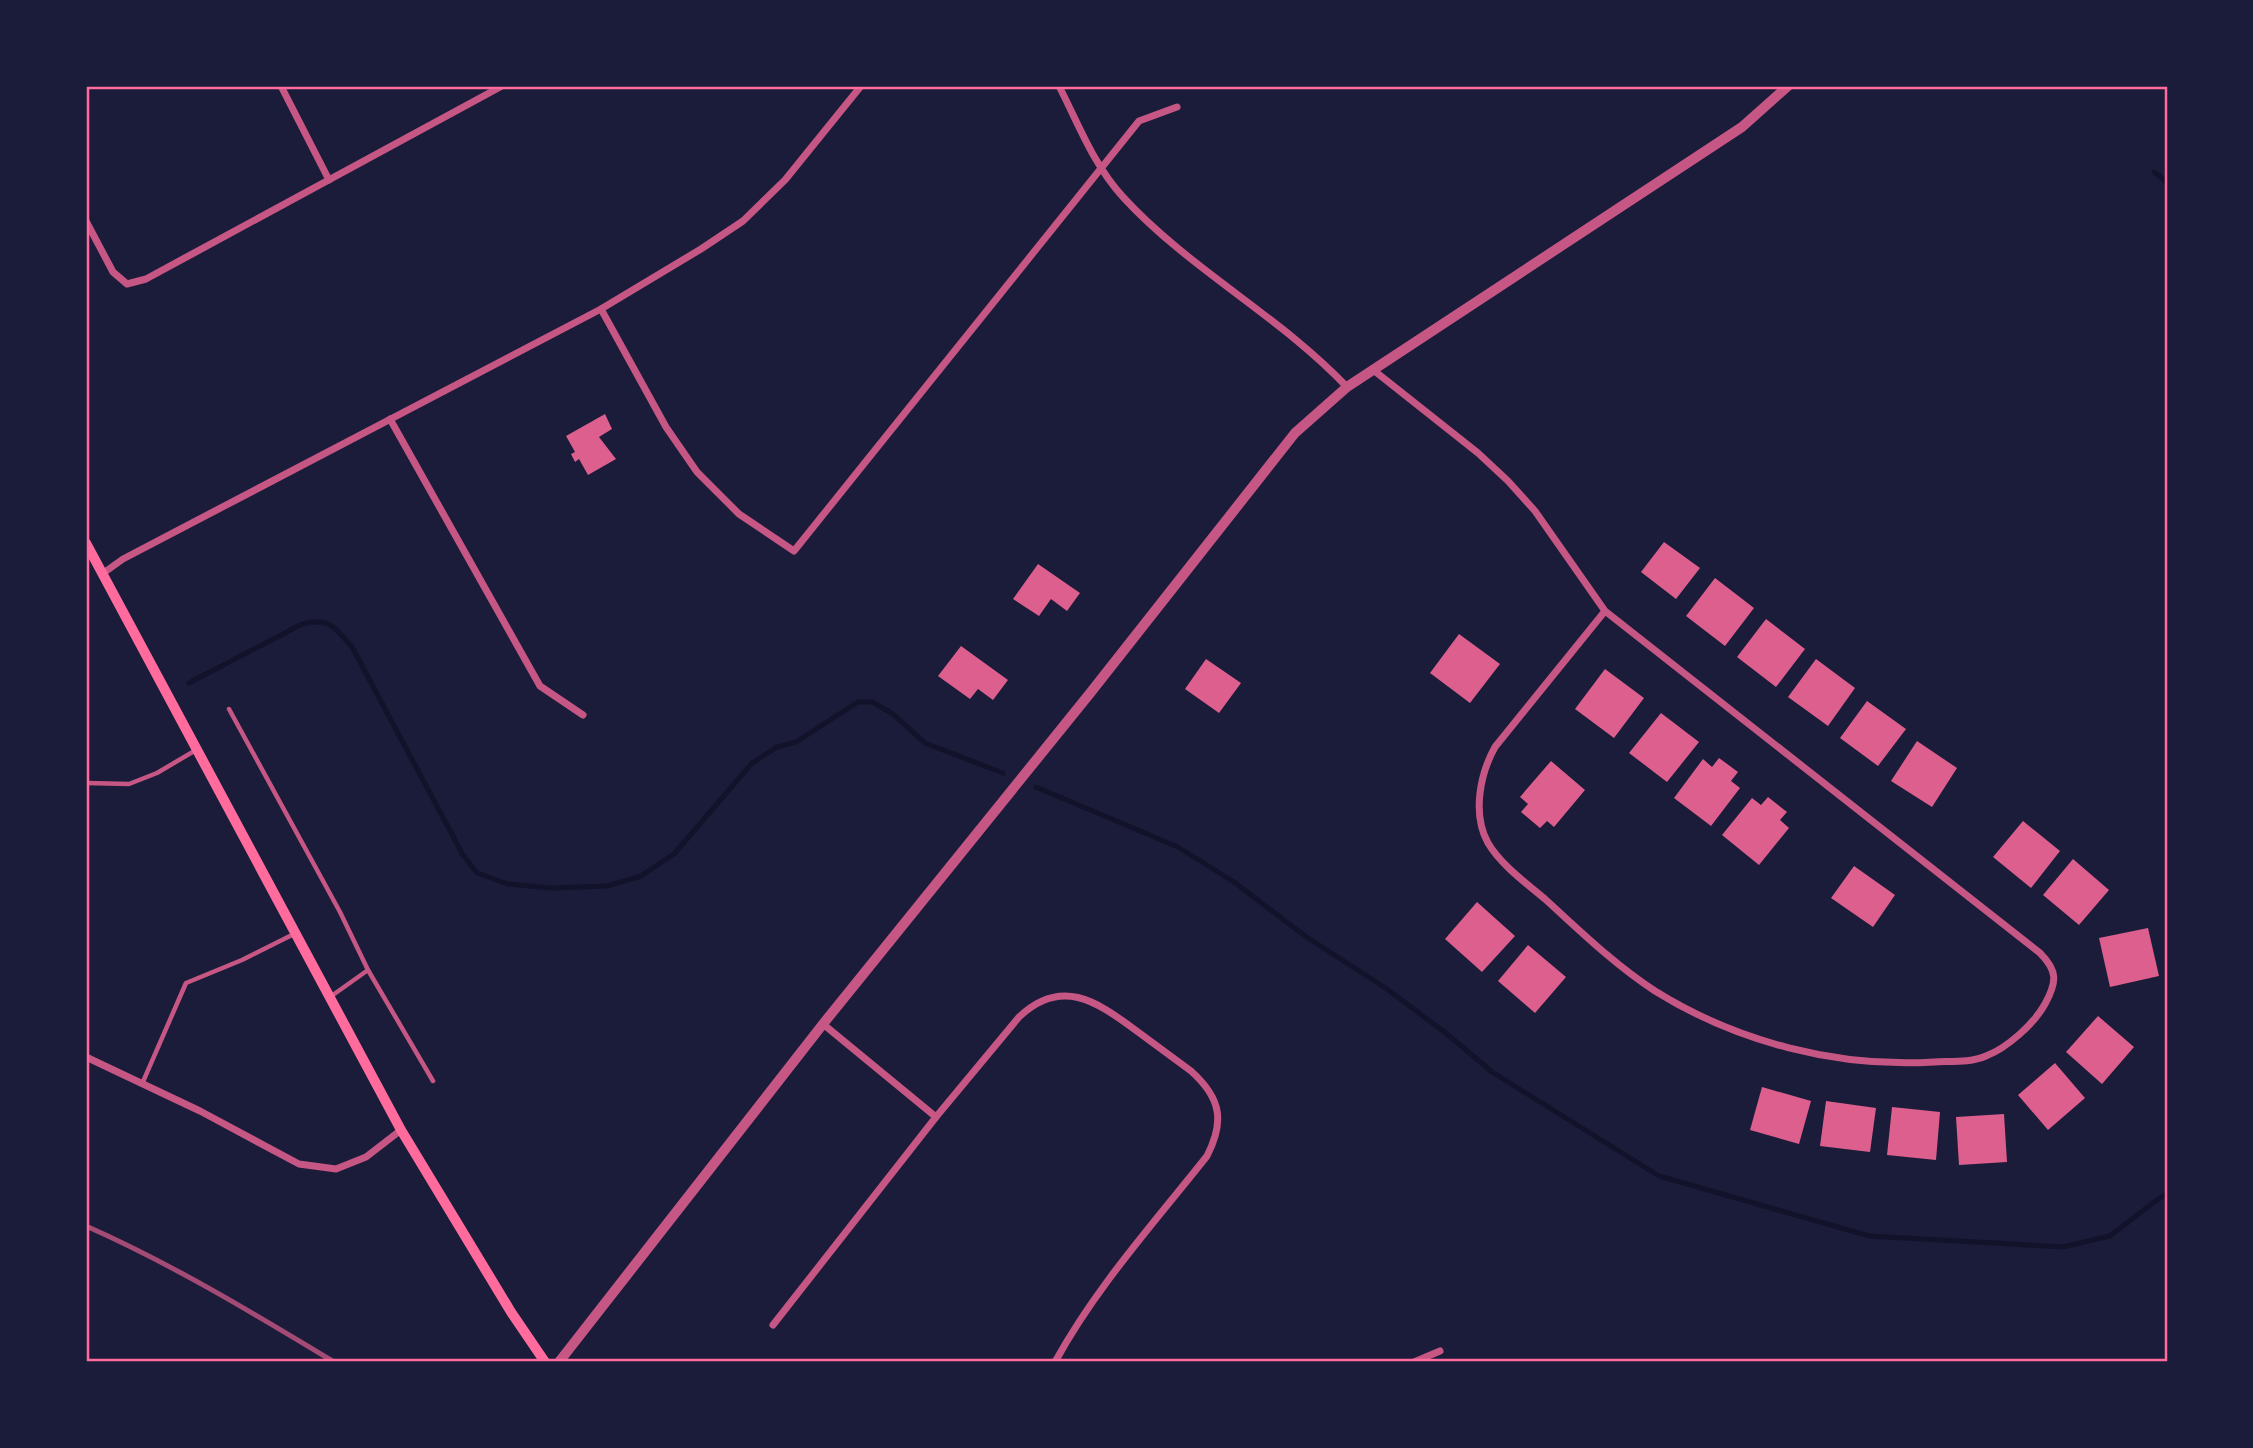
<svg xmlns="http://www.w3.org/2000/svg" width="2253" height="1448" font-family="Spectral,serif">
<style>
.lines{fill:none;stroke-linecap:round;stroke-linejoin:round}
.stream{stroke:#12122b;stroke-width:5}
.building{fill:#dd5f8e}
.service{stroke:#c65784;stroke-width:4.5}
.minor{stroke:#c65784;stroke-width:7}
.tertiary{stroke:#c65784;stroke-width:10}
.secondary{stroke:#ff6b9d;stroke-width:10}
.rail{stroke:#a44b75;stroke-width:5}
.neatline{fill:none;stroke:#ff6b9d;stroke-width:2.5}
</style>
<rect width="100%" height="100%" fill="#1b1b3a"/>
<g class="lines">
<g class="stream">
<path d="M 2154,172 L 2167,182"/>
<path d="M 189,683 L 302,624 C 330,617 334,627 352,647 L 463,855 L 477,873 L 508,884 L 551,888 L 607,886 L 641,876 L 674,854 L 752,763 L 777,747 L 796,742 L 858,702 L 872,702 L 893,714 L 925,743 L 1003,773"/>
<path d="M 1036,787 L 1178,847 L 1234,882 L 1305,936 L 1387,989 L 1447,1034 L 1492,1072 L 1659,1176 L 1869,1236 L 2063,1247 L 2110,1236 L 2158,1199 L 2167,1194"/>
</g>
</g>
<g class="building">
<path d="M 605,414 L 612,429 L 599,437 L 616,459 L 588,475 L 579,459 L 575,462 L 571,454 L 575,452 L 566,436 Z"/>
<path d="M 1664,542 L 1700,568 L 1676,599 L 1641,572 Z"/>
<path d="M 1038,564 L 1080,593 L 1067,611 L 1051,599 L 1039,616 L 1013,599 Z"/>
<path d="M 1715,578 L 1754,608 L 1725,646 L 1686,616 Z"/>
<path d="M 1766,619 L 1805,649 L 1776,687 L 1737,657 Z"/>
<path d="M 1459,634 L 1500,664 L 1470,703 L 1430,673 Z"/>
<path d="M 961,646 L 1008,680 L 993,700 L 978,689 L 970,699 L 938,676 Z"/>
<path d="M 1206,659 L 1241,683 L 1219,713 L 1185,689 Z"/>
<path d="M 1816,659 L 1855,688 L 1828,726 L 1788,697 Z"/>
<path d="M 1605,669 L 1644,698 L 1614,738 L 1575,709 Z"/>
<path d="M 1867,701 L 1906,729 L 1878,766 L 1840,738 Z"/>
<path d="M 1661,713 L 1699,742 L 1667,782 L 1629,753 Z"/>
<path d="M 1917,741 L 1957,768 L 1932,807 L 1891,781 Z"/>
<path d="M 1719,758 L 1738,772 L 1731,781 L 1740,788 L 1711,826 L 1674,798 L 1703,759 L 1712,767 Z"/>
<path d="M 1551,761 L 1585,790 L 1554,827 L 1547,821 L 1540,828 L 1521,812 L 1528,804 L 1520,797 Z"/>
<path d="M 1768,797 L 1787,812 L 1780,820 L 1789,828 L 1759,865 L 1722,835 L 1752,798 L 1761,805 Z"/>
<path d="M 2023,821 L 2060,851 L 2031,888 L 1993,857 Z"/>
<path d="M 2073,859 L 2109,890 L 2079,925 L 2043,895 Z"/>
<path d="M 1854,866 L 1895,895 L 1873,927 L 1831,898 Z"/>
<path d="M 1477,902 L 1515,936 L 1482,972 L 1445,939 Z"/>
<path d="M 2148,928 L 2159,976 L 2110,987 L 2099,938 Z"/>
<path d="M 1528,945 L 1566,977 L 1535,1013 L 1498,981 Z"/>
<path d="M 2098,1016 L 2134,1047 L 2102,1084 L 2066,1052 Z"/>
<path d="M 2055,1063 L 2085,1098 L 2048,1130 L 2018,1095 Z"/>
<path d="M 1762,1087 L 1811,1101 L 1799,1144 L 1750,1130 Z"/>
<path d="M 1826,1101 L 1876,1108 L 1870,1152 L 1820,1146 Z"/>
<path d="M 1892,1107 L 1940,1112 L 1936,1160 L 1887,1155 Z"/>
<path d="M 2004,1114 L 2007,1162 L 1959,1165 L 1956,1117 Z"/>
</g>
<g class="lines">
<g class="service">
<path d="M 229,709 L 340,912 L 368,970"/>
<path d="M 86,783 L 129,784 L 157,773 L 196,750"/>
<path d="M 330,997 L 368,970 L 433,1081"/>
<path d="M 142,1084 L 186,983 L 242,960 L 294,934"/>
</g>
<g class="minor">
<path d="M 281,86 L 329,180"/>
<path d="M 1059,86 C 1078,123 1094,166 1123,197 C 1189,269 1280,316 1347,387"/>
<path d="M 86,221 L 113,272 L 127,284 L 146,279 L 502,86"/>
<path d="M 601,309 L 666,427 L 697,472 L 739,514 L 794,551 L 1139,121 L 1177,107"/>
<path d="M 1372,369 L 1478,453 L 1508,481 L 1535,511 L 1605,611 L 2040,953 C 2058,971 2057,982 2045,1004 C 2034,1024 2007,1048 1986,1056 C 1970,1063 1950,1061 1934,1062 C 1837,1068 1737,1042 1655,991 C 1615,965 1580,931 1545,899 C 1526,883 1501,865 1488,843 C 1472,814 1480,774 1495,747 L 1605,611"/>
<path d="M 390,419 L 540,686 L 583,715"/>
<path d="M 102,574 L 123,559 L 601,309 L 701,249 L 743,221 L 785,180 L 861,86"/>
<path d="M 823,1024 L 936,1117"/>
<path d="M 86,1057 L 200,1111 L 299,1164 L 336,1169 L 366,1157 L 401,1130"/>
<path d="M 773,1325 L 936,1117 L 1019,1017 C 1061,977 1096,1001 1134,1029 C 1153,1043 1172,1057 1191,1071 C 1221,1098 1225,1121 1207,1156 C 1154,1223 1096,1287 1055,1362"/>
<path d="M 1414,1362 L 1440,1351"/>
</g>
<path class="tertiary" d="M 559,1362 L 823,1024 L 1091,692 L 1295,433 L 1347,387 L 1742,127 L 1788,86"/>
<path class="secondary" d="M 86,543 L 401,1130 L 511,1312 L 545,1362"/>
<path class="rail" d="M 86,1226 C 172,1264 253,1313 334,1362"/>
</g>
<rect width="2253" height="1448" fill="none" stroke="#1b1b3a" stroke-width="175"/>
<rect x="88" y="88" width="2078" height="1272" class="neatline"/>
</svg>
